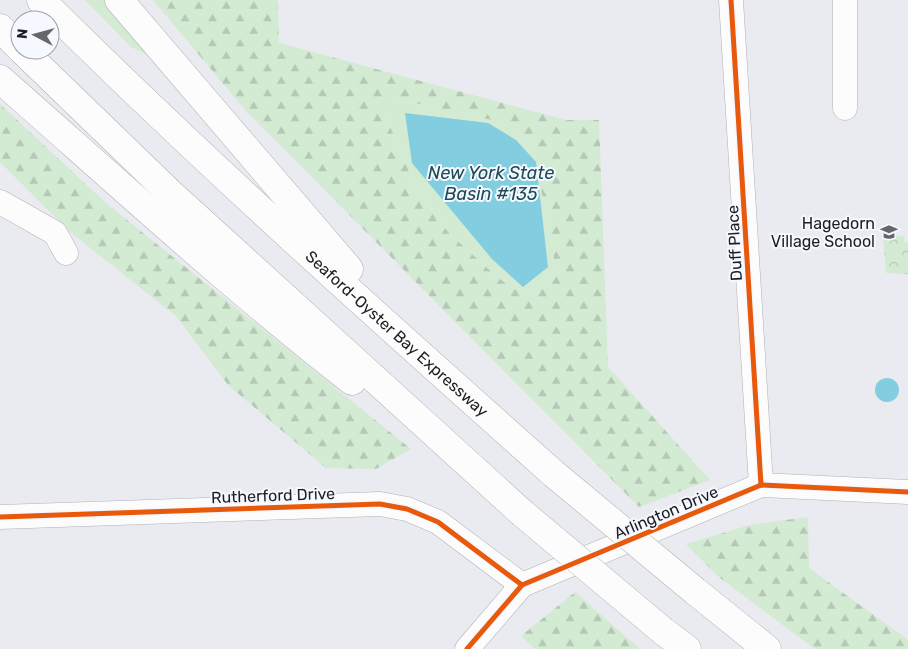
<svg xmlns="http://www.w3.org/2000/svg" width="908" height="649" font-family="Rubik,sans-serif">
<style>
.grass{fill:#d3ead3}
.forest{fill:url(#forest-firs);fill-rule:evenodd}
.park{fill:url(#park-crowns)}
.water{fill:#83cde0}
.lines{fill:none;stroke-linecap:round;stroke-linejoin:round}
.minor-casing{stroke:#b0b1b5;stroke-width:25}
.highway-casing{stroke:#b0b1b5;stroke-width:29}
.minor{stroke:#fcfcfd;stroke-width:24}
.highway{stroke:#fcfcfd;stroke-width:28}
.highway-bridge-casing{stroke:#b0b1b5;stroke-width:29;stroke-linecap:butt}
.highway-bridge{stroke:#fcfcfd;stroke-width:28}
.cycleway-casing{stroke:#f5f8ff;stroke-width:8}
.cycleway{stroke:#e8590c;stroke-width:5}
.labels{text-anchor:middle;stroke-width:4;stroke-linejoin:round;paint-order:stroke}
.poi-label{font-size:16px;fill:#1d1e22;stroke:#f5f8ff;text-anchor:end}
.street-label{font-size:16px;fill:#1d1e22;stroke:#f5f8ff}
.water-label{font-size:18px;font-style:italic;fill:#1c4a55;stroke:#f5f8ff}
</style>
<defs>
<pattern id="forest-firs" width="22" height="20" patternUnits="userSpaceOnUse" patternTransform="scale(1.25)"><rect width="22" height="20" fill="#d3ead3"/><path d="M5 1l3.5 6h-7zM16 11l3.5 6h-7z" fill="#b5c8b5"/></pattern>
<pattern id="park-crowns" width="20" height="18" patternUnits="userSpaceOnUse" patternTransform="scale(1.25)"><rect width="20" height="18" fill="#d3ead3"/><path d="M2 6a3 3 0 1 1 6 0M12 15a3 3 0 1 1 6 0" fill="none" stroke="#b5c8b5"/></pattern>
</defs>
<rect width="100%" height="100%" fill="#eaebf0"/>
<g class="grass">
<path d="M 85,0 L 109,0 L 151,52 L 148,55 L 131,47 Z"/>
<path d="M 388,102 L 421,104 L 505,123 L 532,144 L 554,255 L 552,279 L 536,295 L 511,287 L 497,277 L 448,232 L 416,188 L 387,119 Z"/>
</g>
<g class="forest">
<path d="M 153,0 L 278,0 L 279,43 L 566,120 L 599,120 L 608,367 L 710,480 L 639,507 L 245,110 ZM 388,102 L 421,104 L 505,123 L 532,144 L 554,255 L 552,279 L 536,295 L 511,287 L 497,277 L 448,232 L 416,188 L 387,119 Z"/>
<path d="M 0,104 L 106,203 L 411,449 L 376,469 L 326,468 L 228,385 L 176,316 L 70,232 L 0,162 Z"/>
<path d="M 808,517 L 809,568 L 908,640 L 908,649 L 815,649 L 720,578 L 686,544 L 750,525 Z"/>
<path d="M 575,592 L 640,649 L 535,649 L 521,636 Z"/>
</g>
<path class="park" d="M 883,235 L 905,236 L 904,242 L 908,242 L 908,274 L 886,273 Z"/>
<g class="water">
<path d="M 405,113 L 488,123 L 516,140 L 536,162 L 548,267 L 523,287 L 492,259 L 412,163 Z"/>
<circle cx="887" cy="390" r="12"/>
</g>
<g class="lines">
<g class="minor-casing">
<g id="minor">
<path d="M 731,0 L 761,485"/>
<path d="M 845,108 L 845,0"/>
<path d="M 0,202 L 55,233 L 66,253"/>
<path d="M 0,517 L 380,504 L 407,509 L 438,522 L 522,585"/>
<path d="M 467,649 L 522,585 L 761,485 L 908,492"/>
</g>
</g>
<g class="highway-casing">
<g id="highway">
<path id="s1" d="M 41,0 C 206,164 380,319 554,474"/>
<path d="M 119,0 L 349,269"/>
<path d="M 0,28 L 20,48"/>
<path d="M 22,50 L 170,193 L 521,512"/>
<path d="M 0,79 C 116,181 230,286 352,381"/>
<path d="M 695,591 L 767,649"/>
<path d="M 663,631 L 687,649"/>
</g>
</g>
<use href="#minor" class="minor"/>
<use href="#highway" class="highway"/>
<g class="highway-bridge-casing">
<g id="highway-bridge">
<path d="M 554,474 L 695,591"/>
<path d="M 521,512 L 663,631"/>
</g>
</g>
<use href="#highway-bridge" class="highway-bridge"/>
<g class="cycleway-casing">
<g id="cycleway">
<path d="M 731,0 L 761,485"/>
<path d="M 0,517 L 380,504 L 407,509 L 438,522 L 522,585"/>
<path d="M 467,649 L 522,585 L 761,485 L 908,492"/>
</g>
</g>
<use href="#cycleway" class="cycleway"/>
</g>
<defs>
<g id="school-bare" transform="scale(1.35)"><path d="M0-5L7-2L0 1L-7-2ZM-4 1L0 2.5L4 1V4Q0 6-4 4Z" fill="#65666a" stroke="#f5f8ff" stroke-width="2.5" paint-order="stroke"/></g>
</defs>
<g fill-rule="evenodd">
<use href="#school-bare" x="889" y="232"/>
</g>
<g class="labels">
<g class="poi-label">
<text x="875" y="229">Hagedorn<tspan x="875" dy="18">Village School</tspan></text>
</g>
<g class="street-label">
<text transform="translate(734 243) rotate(-93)" y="6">Duff Place</text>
<text dy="6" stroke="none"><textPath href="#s1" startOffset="488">Seaford-Oyster Bay Expressway</textPath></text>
<text transform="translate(273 495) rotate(-2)" y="6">Rutherford Drive</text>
<text transform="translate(666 512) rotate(-23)" y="6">Arlington Drive</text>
</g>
<g class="water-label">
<text x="491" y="179">New York State<tspan x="491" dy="21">Basin #135</tspan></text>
</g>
</g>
<g transform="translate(35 35) rotate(276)"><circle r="24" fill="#f5f8ff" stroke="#9fa1a7"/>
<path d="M0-4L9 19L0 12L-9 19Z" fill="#65666a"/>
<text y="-8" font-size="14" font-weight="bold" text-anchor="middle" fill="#1d1e22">N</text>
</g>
</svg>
